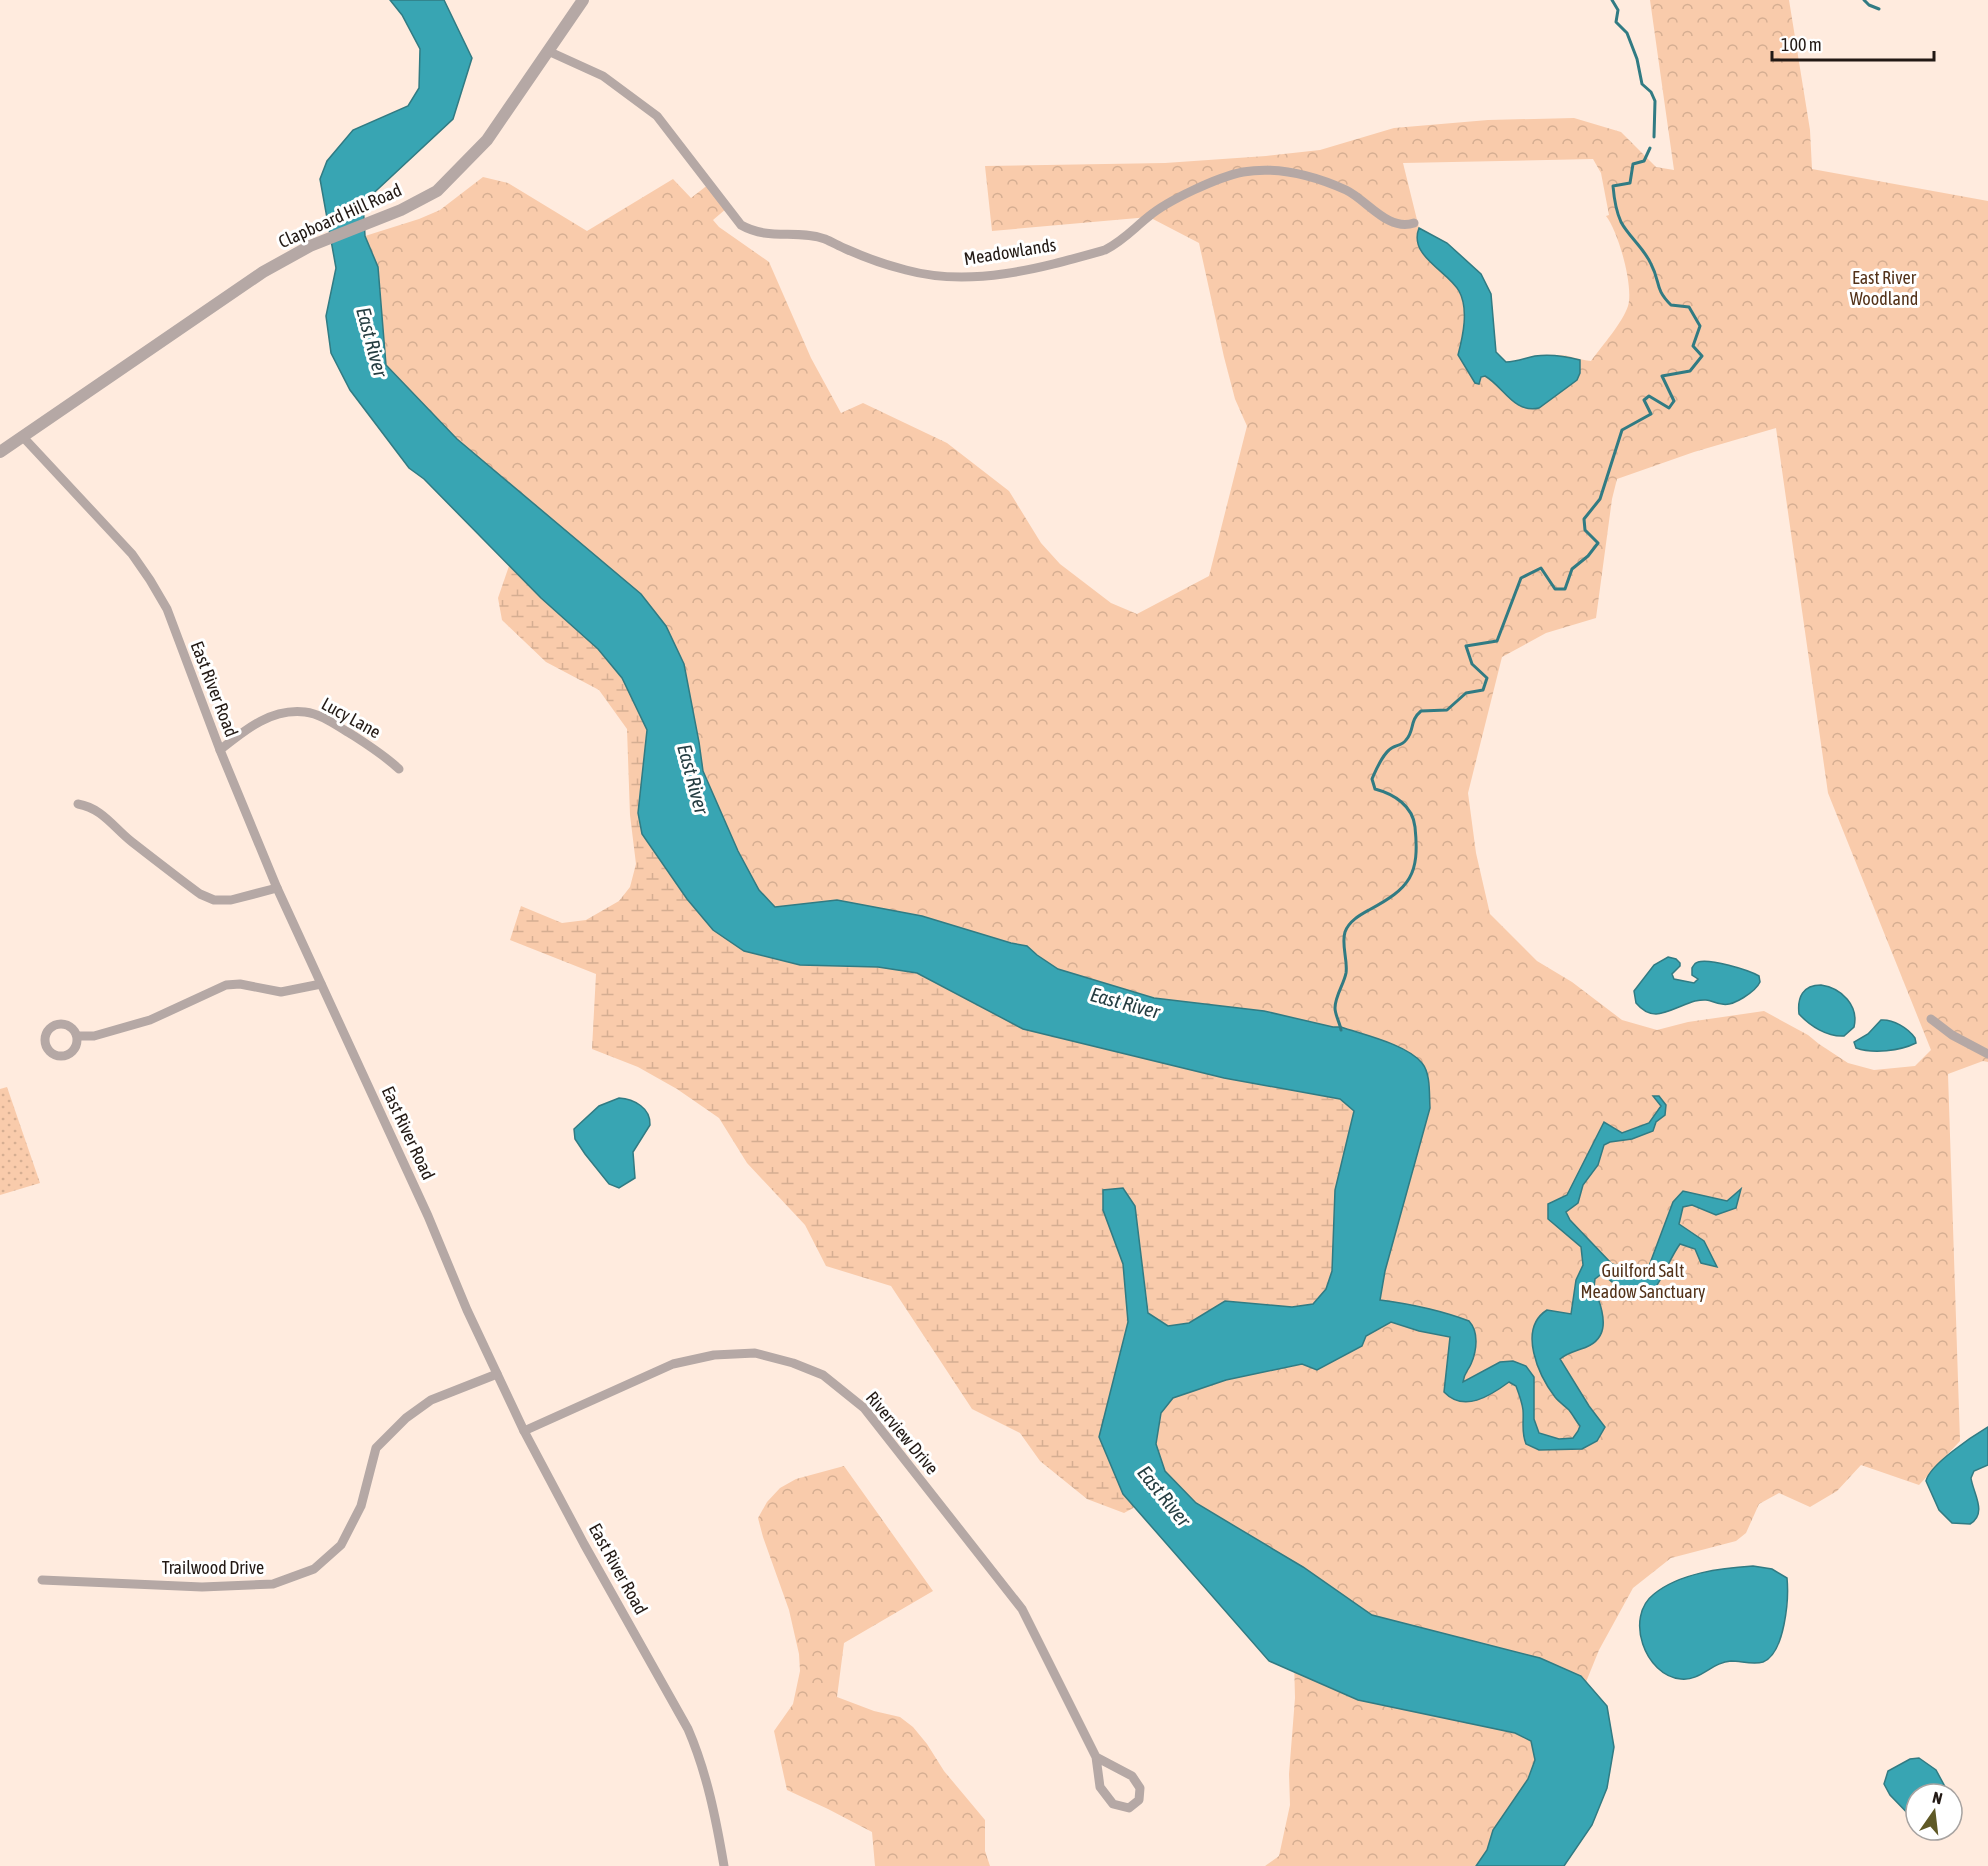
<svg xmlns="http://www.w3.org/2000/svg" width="1988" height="1866" font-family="'Asap Condensed',sans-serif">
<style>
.grass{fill:url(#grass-dots)}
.wetland{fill:url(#wetland-marsh)}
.park{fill:url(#park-crowns);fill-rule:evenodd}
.water{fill:#38a5b3;stroke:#317b83;stroke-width:1.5}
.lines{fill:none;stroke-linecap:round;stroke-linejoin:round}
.stream{stroke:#317b83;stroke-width:3}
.minor{stroke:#b5a8a5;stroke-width:9}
.tertiary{stroke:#b5a8a5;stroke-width:12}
.labels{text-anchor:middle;stroke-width:6;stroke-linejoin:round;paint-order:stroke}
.street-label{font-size:18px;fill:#221914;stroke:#fff}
.park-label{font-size:18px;fill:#533219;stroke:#fff}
.water-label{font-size:20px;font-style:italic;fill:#253d41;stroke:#fff}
</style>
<defs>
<pattern id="grass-dots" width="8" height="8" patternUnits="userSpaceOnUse" patternTransform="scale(1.5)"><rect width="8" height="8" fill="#f9cbab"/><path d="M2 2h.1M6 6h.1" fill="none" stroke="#d5ae92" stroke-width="1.8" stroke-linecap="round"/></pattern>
<pattern id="wetland-marsh" width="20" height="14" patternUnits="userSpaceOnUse" patternTransform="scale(1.5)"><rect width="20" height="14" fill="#f9cbab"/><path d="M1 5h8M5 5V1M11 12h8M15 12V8" fill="none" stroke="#d5ae92"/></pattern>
<pattern id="park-crowns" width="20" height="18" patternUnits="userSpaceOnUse" patternTransform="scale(1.5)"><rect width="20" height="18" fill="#f9cbab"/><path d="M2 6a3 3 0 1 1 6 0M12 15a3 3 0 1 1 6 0" fill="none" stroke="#d5ae92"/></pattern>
</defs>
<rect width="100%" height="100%" fill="#ffebde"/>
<path class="grass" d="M 7,1087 L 40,1183 L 0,1195 L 0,1089 Z"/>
<path class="wetland" d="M 509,566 L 541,598 L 598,649 L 622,678 L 647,730 L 638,813 L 642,834 L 687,899 L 713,930 L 744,951 L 800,965 L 878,967 L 917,973 L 1023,1029 L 1224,1078 L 1340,1099 L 1354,1111 L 1335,1190 L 1332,1271 L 1326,1289 L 1313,1304 L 1292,1307 L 1225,1301 L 1189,1323 L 1168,1326 L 1149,1313 L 1134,1206 L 1103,1210 L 1123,1264 L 1128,1322 L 1099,1437 L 1123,1494 L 1135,1507 L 1124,1513 L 1087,1499 L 1040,1461 L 1020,1433 L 972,1409 L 891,1286 L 826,1266 L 805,1225 L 747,1163 L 719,1118 L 677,1089 L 638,1067 L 592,1049 L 596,974 L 510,940 L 521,906 L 562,923 L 586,920 L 619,901 L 630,887 L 636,864 L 630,815 L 627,729 L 599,690 L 546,662 L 502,620 L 498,598 Z"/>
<g class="park">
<path d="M 1650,0 L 1789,0 L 1810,130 L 1812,169 L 1988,201 L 1988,1062 L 1983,1061 L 1948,1074 L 1960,1441 L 1919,1485 L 1861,1465 L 1837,1491 L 1810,1507 L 1779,1493 L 1759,1504 L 1746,1533 L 1736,1541 L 1671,1558 L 1633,1588 L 1599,1650 L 1586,1682 L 1607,1706 L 1614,1747 L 1607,1788 L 1592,1825 L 1552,1866 L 1265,1866 L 1279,1856 L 1290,1805 L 1289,1774 L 1295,1698 L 1294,1660 L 1273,1550 L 1196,1504 L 1165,1471 L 1156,1444 L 1161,1413 L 1173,1398 L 1226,1380 L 1302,1364 L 1317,1370 L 1362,1346 L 1380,1301 L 1385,1271 L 1430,1108 L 1429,1083 L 1341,1027 L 1333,1028 L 1264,1011 L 1154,998 L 1058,969 L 1037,955 L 1027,946 L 1011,943 L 922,916 L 837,900 L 775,907 L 759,890 L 738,851 L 702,771 L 699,742 L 684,664 L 666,626 L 640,594 L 457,439 L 386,365 L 378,267 L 365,236 L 419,219 L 440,210 L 483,177 L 508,183 L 587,231 L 673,179 L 691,198 L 709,184 L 727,208 L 713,220 L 719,227 L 769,262 L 811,358 L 841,413 L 863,403 L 947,443 L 1009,491 L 1041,543 L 1060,564 L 1111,603 L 1137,614 L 1209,576 L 1247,426 L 1235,399 L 1224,357 L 1199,243 L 1149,217 L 992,231 L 985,166 L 1165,163 L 1266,156 L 1320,150 L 1394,128 L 1488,120 L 1574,118 L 1621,132 L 1656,167 L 1674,170 ZM 1593,159 L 1601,173 L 1609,215 L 1606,216 C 1618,231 1634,286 1628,306 C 1623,322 1602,346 1591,361 C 1580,360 1569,355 1558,355 C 1540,354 1524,363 1506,362 L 1496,352 L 1491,294 L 1481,274 L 1447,243 L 1419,228 L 1403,163 ZM 1776,428 L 1828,793 L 1931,1050 L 1915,1066 L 1874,1070 L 1848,1063 L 1819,1044 L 1808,1035 L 1764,1011 L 1688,1022 L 1657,1030 L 1622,1020 L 1572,982 L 1537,961 L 1490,914 L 1476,853 L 1468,793 L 1502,657 L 1546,633 L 1596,618 L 1612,499 L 1617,479 L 1694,452 Z"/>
<path d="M 844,1466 L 933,1591 L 844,1643 L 837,1697 L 874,1711 L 900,1717 L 913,1727 L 927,1744 L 944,1771 L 985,1820 L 985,1851 L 990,1866 L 875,1866 L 872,1832 L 828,1809 L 787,1790 L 774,1731 L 793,1704 L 800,1671 L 799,1654 L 789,1610 L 763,1537 L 758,1518 L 767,1502 L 780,1488 L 796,1479 Z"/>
</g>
<g class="water">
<path d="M 390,0 L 444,0 L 472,58 L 453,119 L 363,203 L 365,236 L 378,267 L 386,365 L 457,439 L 641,594 L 666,626 L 684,664 L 699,742 L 703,771 L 738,851 L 759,890 L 775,907 L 837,900 L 922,916 L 1011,943 L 1027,946 L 1037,955 L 1058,969 L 1154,998 L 1264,1011 L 1333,1027 L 1341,1027 C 1364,1035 1406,1044 1422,1063 C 1431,1074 1429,1094 1430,1108 L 1385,1271 L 1380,1300 C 1411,1304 1440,1310 1469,1321 C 1479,1332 1477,1350 1471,1364 C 1468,1371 1464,1373 1463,1382 L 1500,1362 L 1513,1361 L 1526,1366 L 1534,1377 L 1534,1419 L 1539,1433 L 1559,1439 L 1573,1438 L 1578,1431 L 1580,1426 C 1576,1421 1573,1415 1569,1410 C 1565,1406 1559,1402 1555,1397 C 1539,1376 1517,1329 1547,1310 L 1571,1314 L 1576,1280 L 1583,1265 L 1581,1247 L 1548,1219 L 1548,1204 L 1567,1195 L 1604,1122 L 1622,1133 L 1649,1123 L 1661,1106 L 1653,1096 L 1659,1096 L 1666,1105 L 1665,1115 L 1656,1122 L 1653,1131 L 1632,1139 L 1610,1142 L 1604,1145 L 1598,1165 L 1583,1185 L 1578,1203 L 1566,1212 L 1570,1220 L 1612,1264 L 1646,1274 L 1673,1202 L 1683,1191 L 1727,1201 L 1741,1189 L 1736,1208 L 1716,1215 L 1692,1205 L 1683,1207 L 1679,1224 L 1704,1241 L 1717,1267 L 1701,1263 L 1695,1249 L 1680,1244 C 1670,1258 1665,1274 1655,1288 C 1634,1293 1617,1291 1603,1273 L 1595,1279 L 1593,1296 L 1598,1298 C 1606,1320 1608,1341 1581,1349 C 1572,1352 1567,1353 1560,1359 L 1589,1406 L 1605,1427 L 1597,1441 L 1582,1449 L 1539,1450 L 1526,1444 C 1521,1432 1524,1422 1523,1410 C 1522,1402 1519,1394 1516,1386 L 1509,1382 C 1490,1396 1464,1413 1444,1392 L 1450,1337 L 1419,1331 L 1391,1322 L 1366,1336 L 1362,1346 L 1317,1370 L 1302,1364 L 1226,1380 L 1173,1398 L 1161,1413 L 1156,1444 L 1165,1471 L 1196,1503 L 1303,1567 L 1372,1615 L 1540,1658 L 1581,1676 L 1607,1706 L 1614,1747 L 1607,1788 L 1592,1825 L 1564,1866 L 1476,1866 L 1487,1850 L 1493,1830 L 1528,1779 L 1535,1760 L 1531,1741 L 1515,1733 L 1358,1700 L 1269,1661 L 1123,1494 L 1099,1437 L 1128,1322 L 1123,1264 L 1103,1210 L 1103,1190 L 1123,1188 L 1135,1206 L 1148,1313 L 1168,1326 L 1189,1323 L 1225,1301 L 1292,1307 L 1313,1304 L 1326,1289 L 1332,1271 L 1335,1190 L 1354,1111 L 1340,1099 L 1224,1078 L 1023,1029 L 917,973 L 878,967 L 800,965 L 744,951 L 713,930 L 687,899 L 642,834 L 638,813 L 647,730 L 622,678 L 598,649 L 541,598 L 424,479 L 409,468 L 350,390 L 331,353 L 326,316 L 336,268 L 320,179 L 327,161 L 353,130 L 408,106 L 419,88 L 420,49 L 402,15 Z"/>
<path d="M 1419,228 L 1447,243 L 1481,274 L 1491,294 L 1496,352 L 1506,362 C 1517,362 1525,358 1535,356 C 1551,354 1565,356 1580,360 L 1580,373 L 1577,380 L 1539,408 C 1514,414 1504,387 1485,376 L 1481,377 L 1479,384 L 1475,383 L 1458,355 C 1463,336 1469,309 1459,291 C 1448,271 1408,256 1419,228 Z"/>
<path d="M 1668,957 L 1676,959 L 1680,963 L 1680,966 L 1672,974 L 1674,979 L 1694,983 L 1698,979 L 1692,975 L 1692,968 C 1694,965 1694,963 1698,962 C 1709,958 1749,970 1759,976 L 1760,982 C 1756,991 1733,1007 1722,1004 C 1710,1002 1710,998 1695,1001 C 1684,1004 1666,1014 1656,1014 C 1648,1014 1641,1009 1636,1003 L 1634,991 L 1654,965 Z"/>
<path d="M 1821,985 C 1842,988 1859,1006 1854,1027 L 1844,1036 C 1827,1037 1810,1026 1799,1014 C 1797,997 1803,985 1821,985 Z"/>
<path d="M 1881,1020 C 1893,1019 1908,1028 1915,1038 L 1916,1043 C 1900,1051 1873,1054 1856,1048 L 1854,1042 L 1868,1034 Z"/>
<path d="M 619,1098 C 634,1099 651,1108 650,1125 L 633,1152 L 635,1178 L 619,1188 L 609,1184 L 585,1154 L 575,1139 L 574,1129 L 599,1106 Z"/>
<path d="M 1988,1427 L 1988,1465 L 1974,1471 L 1971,1478 C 1973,1493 1988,1513 1970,1524 L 1952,1523 L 1939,1510 L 1926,1481 C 1930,1464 1973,1436 1988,1427 Z"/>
<path d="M 1753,1566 L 1772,1569 L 1787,1578 C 1789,1599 1785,1653 1763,1662 C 1753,1665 1741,1661 1731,1661 C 1712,1662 1701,1681 1681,1679 C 1645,1676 1624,1617 1654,1594 C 1680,1573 1721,1568 1753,1566 Z"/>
<path d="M 1919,1758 L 1936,1770 L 1949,1794 L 1916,1794 L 1916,1822 L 1890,1795 L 1884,1784 L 1888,1771 L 1910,1759 Z"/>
</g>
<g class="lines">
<g class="stream">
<path d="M 1612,0 L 1618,10 L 1616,22 L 1627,33 L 1637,59 L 1642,84 L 1651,92 L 1655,101 L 1654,137"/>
<path d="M 1864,0 L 1869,5 L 1879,9"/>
<path d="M 1341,1030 C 1340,1023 1335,1015 1335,1008 C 1335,996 1344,984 1346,973 C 1348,960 1341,945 1345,932 C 1349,921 1360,915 1369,910 C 1410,888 1420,875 1415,827 C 1413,806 1394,794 1375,789 L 1372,779 C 1376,770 1381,757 1389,750 C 1394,745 1402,746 1406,740 C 1415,730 1409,721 1421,711 L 1447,710 L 1466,693 L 1483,690 L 1487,678 L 1472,664 L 1466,646 L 1497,641 L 1521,578 L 1541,568 L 1555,589 L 1565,589 L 1572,569 L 1588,556 L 1598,543 L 1585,530 L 1584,519 L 1600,499 L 1622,430 L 1651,414 L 1644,400 L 1649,396 L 1669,408 L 1674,401 L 1662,376 L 1690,371 L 1702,356 L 1693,346 L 1700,326 L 1689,307 L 1671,305 C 1654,288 1661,283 1651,264 C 1644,248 1629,237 1621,222 C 1616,211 1614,198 1613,186 L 1630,183 L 1633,164 L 1644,161 L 1650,148"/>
</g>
<g class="minor">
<path d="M 548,51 L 603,76 L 657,116 L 741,225 C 769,241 796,229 825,239 C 832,242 839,246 846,249 C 866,258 886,265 906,270 C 972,288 1041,268 1105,250 C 1124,240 1132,230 1148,217 C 1168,200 1218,177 1243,172 C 1278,166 1315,176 1346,190 C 1367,200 1388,232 1414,223"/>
<path d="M 23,437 L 132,554 L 150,580 L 167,609 L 220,750 L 277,888 L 428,1216 L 467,1310 L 524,1431 L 584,1544 L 688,1729 C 707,1773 716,1819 724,1866"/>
<path d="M 220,750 C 245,730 271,708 305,712 C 322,714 337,726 351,734 C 368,745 384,755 399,769"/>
<path d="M 78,804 C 102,808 114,828 132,842 C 154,859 177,877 200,894 L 214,900 L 231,900 L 277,888"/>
<path d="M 1931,1019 L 1952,1035 L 1988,1054"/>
<circle cx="61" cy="1040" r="16"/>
<path d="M 78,1036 L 94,1036 L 150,1020 L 226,985 L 240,984 L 281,992 L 321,984"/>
<path d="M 524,1431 L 673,1364 L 714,1355 L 755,1353 L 793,1363 L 823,1375 L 864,1408 L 1022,1609 L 1096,1757 L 1100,1787 L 1113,1804 L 1129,1808 L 1139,1800 L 1140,1788 L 1132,1776 L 1096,1757"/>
<path d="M 42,1580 L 202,1587 L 273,1584 L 314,1569 L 341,1545 L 361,1506 L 376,1448 L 406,1418 L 431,1400 L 497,1374"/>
</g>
<path class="tertiary" d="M 0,452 L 263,272 L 310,246 L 401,210 L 437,191 L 487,140 L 583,0"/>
</g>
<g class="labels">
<g class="street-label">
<text transform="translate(340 216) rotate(-24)" y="6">Clapboard Hill Road</text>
<text transform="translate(1010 252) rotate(-9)" y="6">Meadowlands</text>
<text transform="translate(214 689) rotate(69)" y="6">East River Road</text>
<text transform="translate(351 718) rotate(29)" y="6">Lucy Lane</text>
<text transform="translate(408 1133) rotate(65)" y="6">East River Road</text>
<text transform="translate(902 1433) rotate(50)" y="6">Riverview Drive</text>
<text x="213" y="1574">Trailwood Drive</text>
<text transform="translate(618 1569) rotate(61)" y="6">East River Road</text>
</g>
<g class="park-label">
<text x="1884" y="284">East River<tspan x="1884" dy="21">Woodland</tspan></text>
<text x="1643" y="1277">Guilford Salt<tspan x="1643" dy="21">Meadow Sanctuary</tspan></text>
</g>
<g class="water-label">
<text transform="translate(372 342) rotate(75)" y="7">East River</text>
<text transform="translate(693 779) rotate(75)" y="7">East River</text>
<text transform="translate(1125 1003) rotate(15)" y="7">East River</text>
<text transform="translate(1164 1496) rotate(51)" y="7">East River</text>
</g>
</g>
<g transform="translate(1934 1812) rotate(14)"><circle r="28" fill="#ffffff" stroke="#a7a3a1" stroke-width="1.5"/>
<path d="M0-4.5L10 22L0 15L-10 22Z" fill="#5f5926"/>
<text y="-9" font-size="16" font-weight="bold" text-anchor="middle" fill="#221914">N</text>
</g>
<path d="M1772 51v9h162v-9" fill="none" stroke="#221914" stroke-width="3"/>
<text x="1781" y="51" font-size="18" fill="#221914" stroke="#ffffff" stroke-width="4.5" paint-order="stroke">100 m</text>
</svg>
